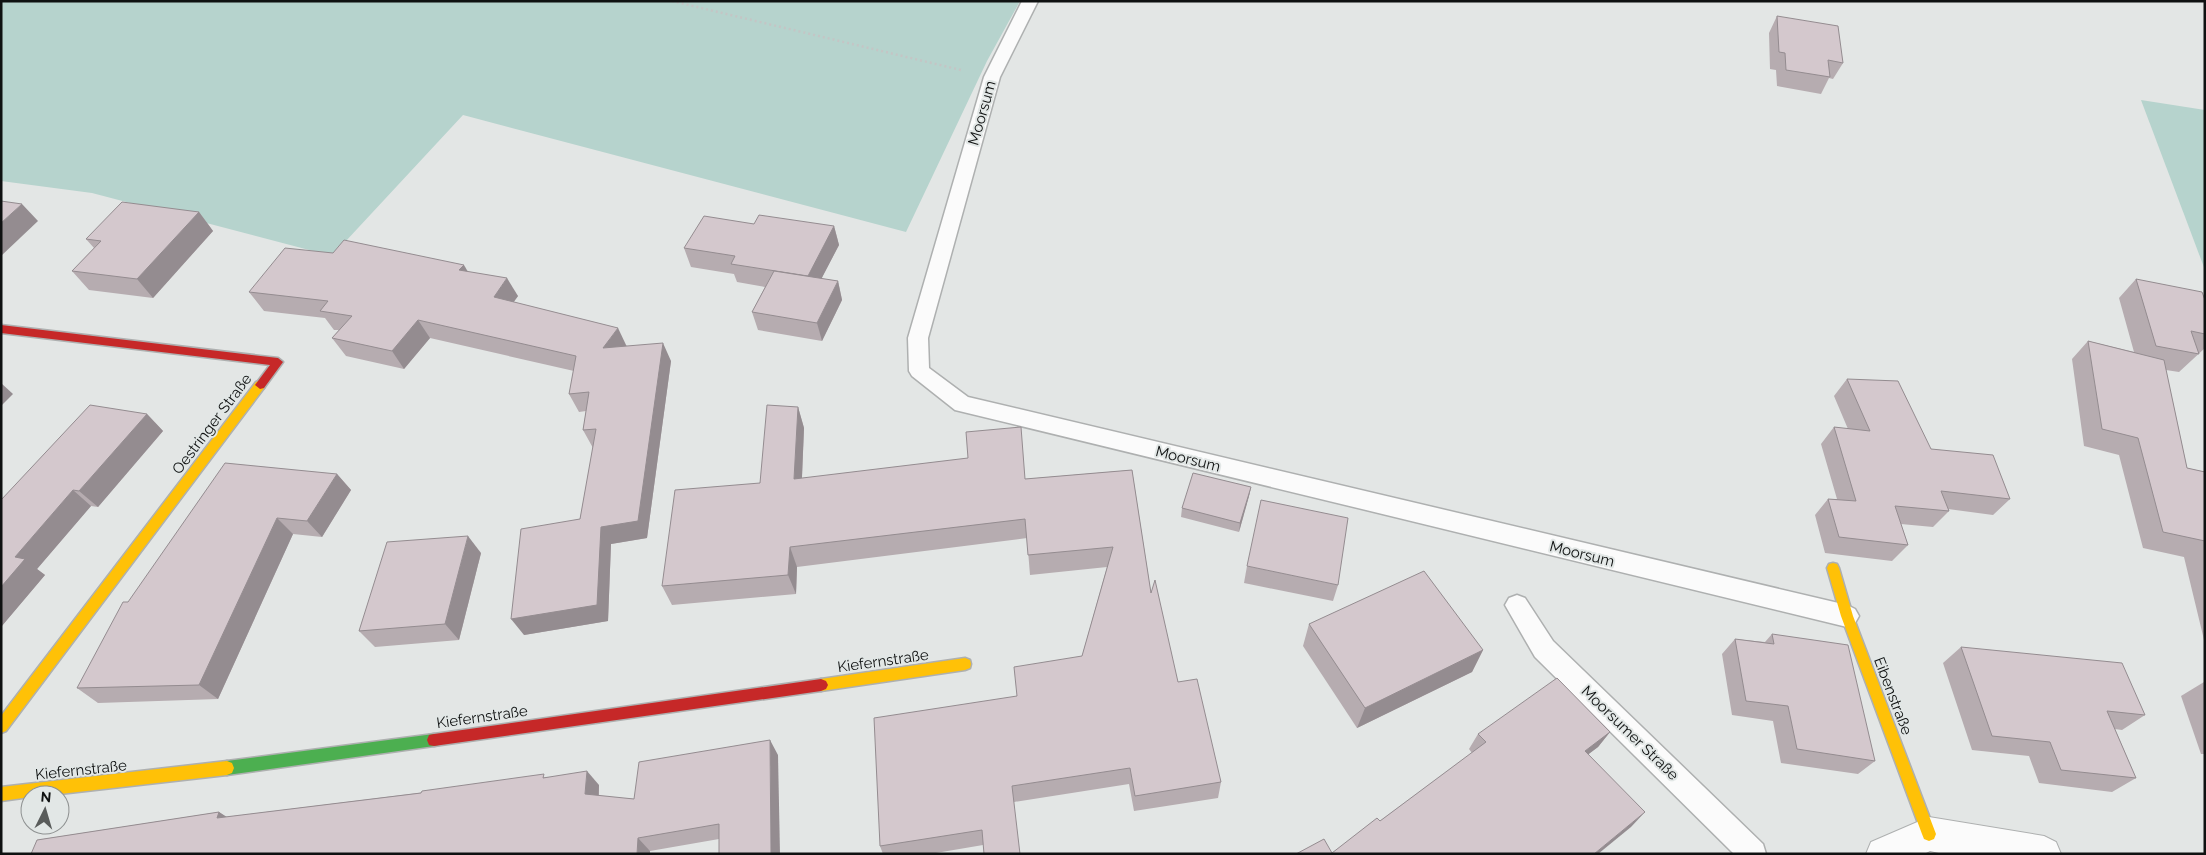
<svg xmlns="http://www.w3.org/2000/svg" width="2206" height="855" font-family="Raleway,sans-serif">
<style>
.green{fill:#b6d3cd}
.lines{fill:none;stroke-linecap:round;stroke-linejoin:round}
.lane-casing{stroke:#aeb0b0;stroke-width:3}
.street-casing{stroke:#aeb0b0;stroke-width:2}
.fast-casing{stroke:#aeb0b0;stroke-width:3}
.slow-casing{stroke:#aeb0b0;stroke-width:3}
.jam-casing{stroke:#aeb0b0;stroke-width:3}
.path{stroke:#c4c5c5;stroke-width:2.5;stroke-dasharray:2 3;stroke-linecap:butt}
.lane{fill:#fbfbfb;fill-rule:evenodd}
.street{fill:#fbfbfb;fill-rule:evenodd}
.fast{fill:#4caf50;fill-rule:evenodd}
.slow{fill:#ffc107;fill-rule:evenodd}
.jam{fill:#c62828;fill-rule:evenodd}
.wall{fill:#b6acb0}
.shaded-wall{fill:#948c90}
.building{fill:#d4c8cd;stroke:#948c90}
.labels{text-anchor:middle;stroke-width:4;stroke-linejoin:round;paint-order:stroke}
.street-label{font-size:15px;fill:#0f1111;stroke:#e2e7e6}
</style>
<rect width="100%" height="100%" fill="#e3e6e5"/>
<g class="green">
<path d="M 1,1 L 1020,1 L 987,61 L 906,232 L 463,115 L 332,256 L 92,193 L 1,181 Z"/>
<path d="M 2141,100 L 2205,110 L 2205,270 Z"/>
</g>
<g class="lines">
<g class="lane-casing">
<g id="lane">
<path d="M 1022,1 L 1038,1 L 1000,77 L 928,338 L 929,368 L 968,397 L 1847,605 L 1855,609 L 1859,616 L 1855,623 L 1847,627 L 955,410 L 912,376 L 909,371 L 908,338 L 984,77 Z"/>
<path d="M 1517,595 L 1525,598 L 1553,641 L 1763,844 L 1766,854 L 1734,854 L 1535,657 L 1505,605 L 1509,598 Z"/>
</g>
</g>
<g class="street-casing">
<path id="street" d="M 1929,817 L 2044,836 L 2056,842 L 2061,854 L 1943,854 L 1930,851 L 1924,854 L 1866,854 L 1871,842 Z"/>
</g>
<g class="fast-casing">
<path id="fast" d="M 434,734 L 439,735 L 441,740 L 439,745 L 434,746 L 227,775 L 222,773 L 220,768 L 222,763 L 227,761 Z"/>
</g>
<g class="slow-casing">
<g id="slow">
<path d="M 260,381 L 265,385 L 264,388 L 6,731 L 1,733 L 1,716 L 256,382 Z"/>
<path d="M 1833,563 L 1837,564 L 1839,568 L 1853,616 L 1936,834 L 1934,839 L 1929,841 L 1924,839 L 1922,834 L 1841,616 L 1827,568 L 1829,564 Z"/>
<path d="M 965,658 L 970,660 L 971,664 L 970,668 L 965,670 L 821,691 L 816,689 L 814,685 L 816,681 L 821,679 Z"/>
<path d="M 227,761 L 232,763 L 234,768 L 232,773 L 227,775 L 51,795 L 30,795 L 30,797 L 1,801 L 1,787 Z"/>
</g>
</g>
<g class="jam-casing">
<g id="jam">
<path d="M 1,325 L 278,358 L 283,362 L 264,388 L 260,389 L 255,385 L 270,365 L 1,333 Z"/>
<path d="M 821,679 L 826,681 L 828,685 L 826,689 L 821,691 L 434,746 L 429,745 L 427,740 L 429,735 L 434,734 Z"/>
</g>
</g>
<path class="path" d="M 672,1 L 961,70"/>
<use href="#lane" class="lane"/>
<use href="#street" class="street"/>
<use href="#fast" class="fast"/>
<use href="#slow" class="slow"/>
<use href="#jam" class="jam"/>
</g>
<g class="wall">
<path d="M 1777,16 L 1843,63 L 1833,79 L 1829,78 L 1821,94 L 1777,86 L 1776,70 L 1770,69 L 1769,33 Z"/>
<path d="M 199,212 L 213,231 L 153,298 L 89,290 L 72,271 L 94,248 L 86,239 Z"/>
<path d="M 754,224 L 834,226 L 839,245 L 821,279 L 838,281 L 842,300 L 822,341 L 758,330 L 752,312 L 765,287 L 737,282 L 734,274 L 691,267 L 684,248 Z"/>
<path d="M 468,272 L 518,296 L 513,302 L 627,346 L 671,361 L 647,538 L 611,544 L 608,621 L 524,635 L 580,519 L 593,448 L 583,430 L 586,411 L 579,412 L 569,394 L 574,371 L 430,338 L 404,369 L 346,356 L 332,338 L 339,330 L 334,330 L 325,318 L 264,311 L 249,292 Z"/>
<path d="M 2136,279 L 2205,300 L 2205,348 L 2179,372 L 2166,370 L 2187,468 L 2205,472 L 2205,644 L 2184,557 L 2143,548 L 2119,455 L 2084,446 L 2072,359 L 2088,341 L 2134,352 L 2119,298 Z"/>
<path d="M 1847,379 L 1931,449 L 2010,499 L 1993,515 L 1948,509 L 1949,511 L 1933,527 L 1901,524 L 1908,545 L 1892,561 L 1825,553 L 1815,515 L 1828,499 L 1837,499 L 1821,444 L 1834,427 L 1848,429 L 1834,396 Z"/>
<path d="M 798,407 L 804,428 L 802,478 L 1025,479 L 1132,470 L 1151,593 L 1178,682 L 1221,782 L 1218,798 L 1134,811 L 1129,784 L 1014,802 L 983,845 L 930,854 L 883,854 L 880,846 L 1017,696 L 1082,656 L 1107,567 L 1030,575 L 1027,538 L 797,567 L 796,594 L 672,605 L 662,586 L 760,483 Z"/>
<path d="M 147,414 L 163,431 L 98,507 L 91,506 L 37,569 L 45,575 L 1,627 L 1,500 Z"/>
<path d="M 337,474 L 351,490 L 322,537 L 293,534 L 218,699 L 98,703 L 77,688 L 128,602 Z"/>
<path d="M 1251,487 L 1249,496 L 1239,532 L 1181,517 L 1182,508 Z"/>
<path d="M 481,553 L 459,640 L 375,647 L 359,631 Z"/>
<path d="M 1247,566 L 1338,585 L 1333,601 L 1244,583 Z"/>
<path d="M 1309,624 L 1483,650 L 1472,672 L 1357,728 L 1303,646 Z"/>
<path d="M 1772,634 L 1875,761 L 1858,774 L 1781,763 L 1773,721 L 1732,715 L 1722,654 L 1735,639 L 1765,642 Z"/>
<path d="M 1961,647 L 2145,715 L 2122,730 L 2115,729 L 2136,778 L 2112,792 L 2039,783 L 2029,756 L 1972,750 L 1943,663 Z"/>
<path d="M 2204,682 L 2205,682 L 2205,754 L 2201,754 L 2181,696 Z"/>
<path d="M 1610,732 L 1598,747 L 1588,754 L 1631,827 L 1332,853 L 1380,821 L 1472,753 L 1469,749 L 1478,734 Z"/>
<path d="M 778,755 L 719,839 L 650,851 L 37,840 L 219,812 L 226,817 L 547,777 L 599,785 L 599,796 L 634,799 Z"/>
</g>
<g class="shaded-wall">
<path d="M 22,204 L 38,221 L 1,256 L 1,223 Z"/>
<path d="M 199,212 L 213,231 L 153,298 L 137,279 Z"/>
<path d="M 834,226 L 839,245 L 813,295 L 808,276 Z"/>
<path d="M 464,265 L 475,284 L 459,270 Z"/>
<path d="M 507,278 L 518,296 L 504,316 L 494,297 Z"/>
<path d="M 838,281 L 842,300 L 822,341 L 817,323 Z"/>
<path d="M 418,320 L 430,338 L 404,369 L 392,351 Z"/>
<path d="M 618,328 L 627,347 L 603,348 Z"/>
<path d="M 663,343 L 671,361 L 647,538 L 611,544 L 608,621 L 524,635 L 511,619 L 601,527 Z"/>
<path d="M 1,383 L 13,394 L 1,406 Z"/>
<path d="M 798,407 L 804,428 L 801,499 L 794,479 Z"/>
<path d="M 147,414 L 163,431 L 98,507 L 79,491 Z"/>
<path d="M 337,474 L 351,490 L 322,537 L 307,521 Z"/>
<path d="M 1251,487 L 1249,496 L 1239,532 L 1240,523 Z"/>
<path d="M 73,490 L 91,506 L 37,569 L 45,575 L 1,627 L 1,587 L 15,557 Z"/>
<path d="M 277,518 L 293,534 L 218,699 L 199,685 Z"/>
<path d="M 468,536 L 481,553 L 459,640 L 445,624 Z"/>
<path d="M 790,547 L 797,567 L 796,594 L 788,575 Z"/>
<path d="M 1483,650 L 1472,672 L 1357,728 L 1365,708 Z"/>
<path d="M 1610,732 L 1598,747 L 1573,766 L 1585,751 Z"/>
<path d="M 770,740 L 778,755 L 780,854 L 771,854 Z"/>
<path d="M 587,771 L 599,785 L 598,809 L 585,794 Z"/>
<path d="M 219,812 L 241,826 L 217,818 Z"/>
<path d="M 1645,812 L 1631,827 L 1598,854 L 1594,854 Z"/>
<path d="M 638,838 L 650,851 L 650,854 L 637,854 Z"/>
</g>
<g class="building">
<path d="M 1777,16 L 1838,26 L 1843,63 L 1828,60 L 1830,77 L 1786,70 L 1785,53 L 1779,52 Z"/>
<path d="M 1,201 L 22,204 L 1,223 Z"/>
<path d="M 122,202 L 199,212 L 137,279 L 72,271 L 101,241 L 86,239 Z"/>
<path d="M 759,215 L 834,226 L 808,276 L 731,264 L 735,256 L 684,248 L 704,216 L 754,224 Z"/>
<path d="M 344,240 L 464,265 L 459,270 L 507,278 L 494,297 L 618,328 L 603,348 L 663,343 L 638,521 L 601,527 L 597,605 L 511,619 L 521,529 L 580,519 L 596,429 L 583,430 L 589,392 L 569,394 L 576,356 L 418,320 L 392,351 L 332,338 L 352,316 L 320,311 L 328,301 L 249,292 L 285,248 L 333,253 Z"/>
<path d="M 774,271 L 838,281 L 817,323 L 752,312 Z"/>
<path d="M 2136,279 L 2202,292 L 2205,300 L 2205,334 L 2191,331 L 2199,354 L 2156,346 Z"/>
<path d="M 2088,341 L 2164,360 L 2187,468 L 2205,472 L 2205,541 L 2163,532 L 2138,438 L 2102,429 Z"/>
<path d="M 1847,379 L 1898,381 L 1931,449 L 1993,455 L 2010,499 L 1941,491 L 1949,511 L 1895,506 L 1908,545 L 1839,537 L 1828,499 L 1856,501 L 1834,427 L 1870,431 Z"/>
<path d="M 90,405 L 147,414 L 79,491 L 73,490 L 15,557 L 25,559 L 1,587 L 1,500 Z"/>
<path d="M 767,405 L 798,407 L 794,479 L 968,458 L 966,432 L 1021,427 L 1025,479 L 1132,470 L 1151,593 L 1155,580 L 1178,682 L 1197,679 L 1221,782 L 1135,796 L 1130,768 L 1012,786 L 1020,854 L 984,854 L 982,830 L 880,846 L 874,718 L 1017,696 L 1014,667 L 1082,656 L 1113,547 L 1028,555 L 1025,519 L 790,547 L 788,575 L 662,586 L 675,490 L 760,483 Z"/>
<path d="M 225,463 L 337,474 L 307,521 L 277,518 L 199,685 L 77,688 L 123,602 L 128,602 Z"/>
<path d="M 1193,473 L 1251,487 L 1240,523 L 1182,508 Z"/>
<path d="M 1261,500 L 1348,518 L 1338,585 L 1247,566 Z"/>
<path d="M 468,536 L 445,624 L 359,631 L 387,542 Z"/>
<path d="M 1424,571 L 1483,650 L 1365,708 L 1309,624 Z"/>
<path d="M 1772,634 L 1848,645 L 1875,761 L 1797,749 L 1788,706 L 1746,701 L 1735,639 L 1774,644 Z"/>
<path d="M 1961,647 L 2122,663 L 2145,715 L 2107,711 L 2136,778 L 2061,770 L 2050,742 L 1992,736 Z"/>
<path d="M 1557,678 L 1610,732 L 1585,751 L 1645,812 L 1594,854 L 1296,854 L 1324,839 L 1332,853 L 1377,818 L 1380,821 L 1486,742 L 1478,734 Z"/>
<path d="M 770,740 L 771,854 L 719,854 L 719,824 L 638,838 L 637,854 L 31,854 L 37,840 L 219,812 L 217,818 L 421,793 L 422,791 L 544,774 L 543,778 L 587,771 L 585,794 L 634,799 L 639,762 Z"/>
</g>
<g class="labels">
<g class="street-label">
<text transform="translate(982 113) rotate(-74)" y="5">Moorsum</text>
<text transform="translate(212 424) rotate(-53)" y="5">Oestringer Straße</text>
<text transform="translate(1188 459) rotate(14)" y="5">Moorsum</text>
<text transform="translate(1582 554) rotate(14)" y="5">Moorsum</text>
<text transform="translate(883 661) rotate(-8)" y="5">Kiefernstraße</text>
<text transform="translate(1893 696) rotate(69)" y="5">Eibenstraße</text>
<text transform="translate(482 717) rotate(-8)" y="5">Kiefernstraße</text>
<text transform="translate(1630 733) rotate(44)" y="5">Moorsumer Straße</text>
<text transform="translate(81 770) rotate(-6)" y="5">Kiefernstraße</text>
</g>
</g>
<rect width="2206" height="855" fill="none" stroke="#0f1111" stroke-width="5"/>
<g transform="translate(45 810) rotate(5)"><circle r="24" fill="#e2e7e6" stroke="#8e9191"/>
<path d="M0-4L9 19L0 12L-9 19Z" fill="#595c5b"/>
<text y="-8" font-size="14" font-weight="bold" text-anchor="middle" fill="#0f1111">N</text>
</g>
</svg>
